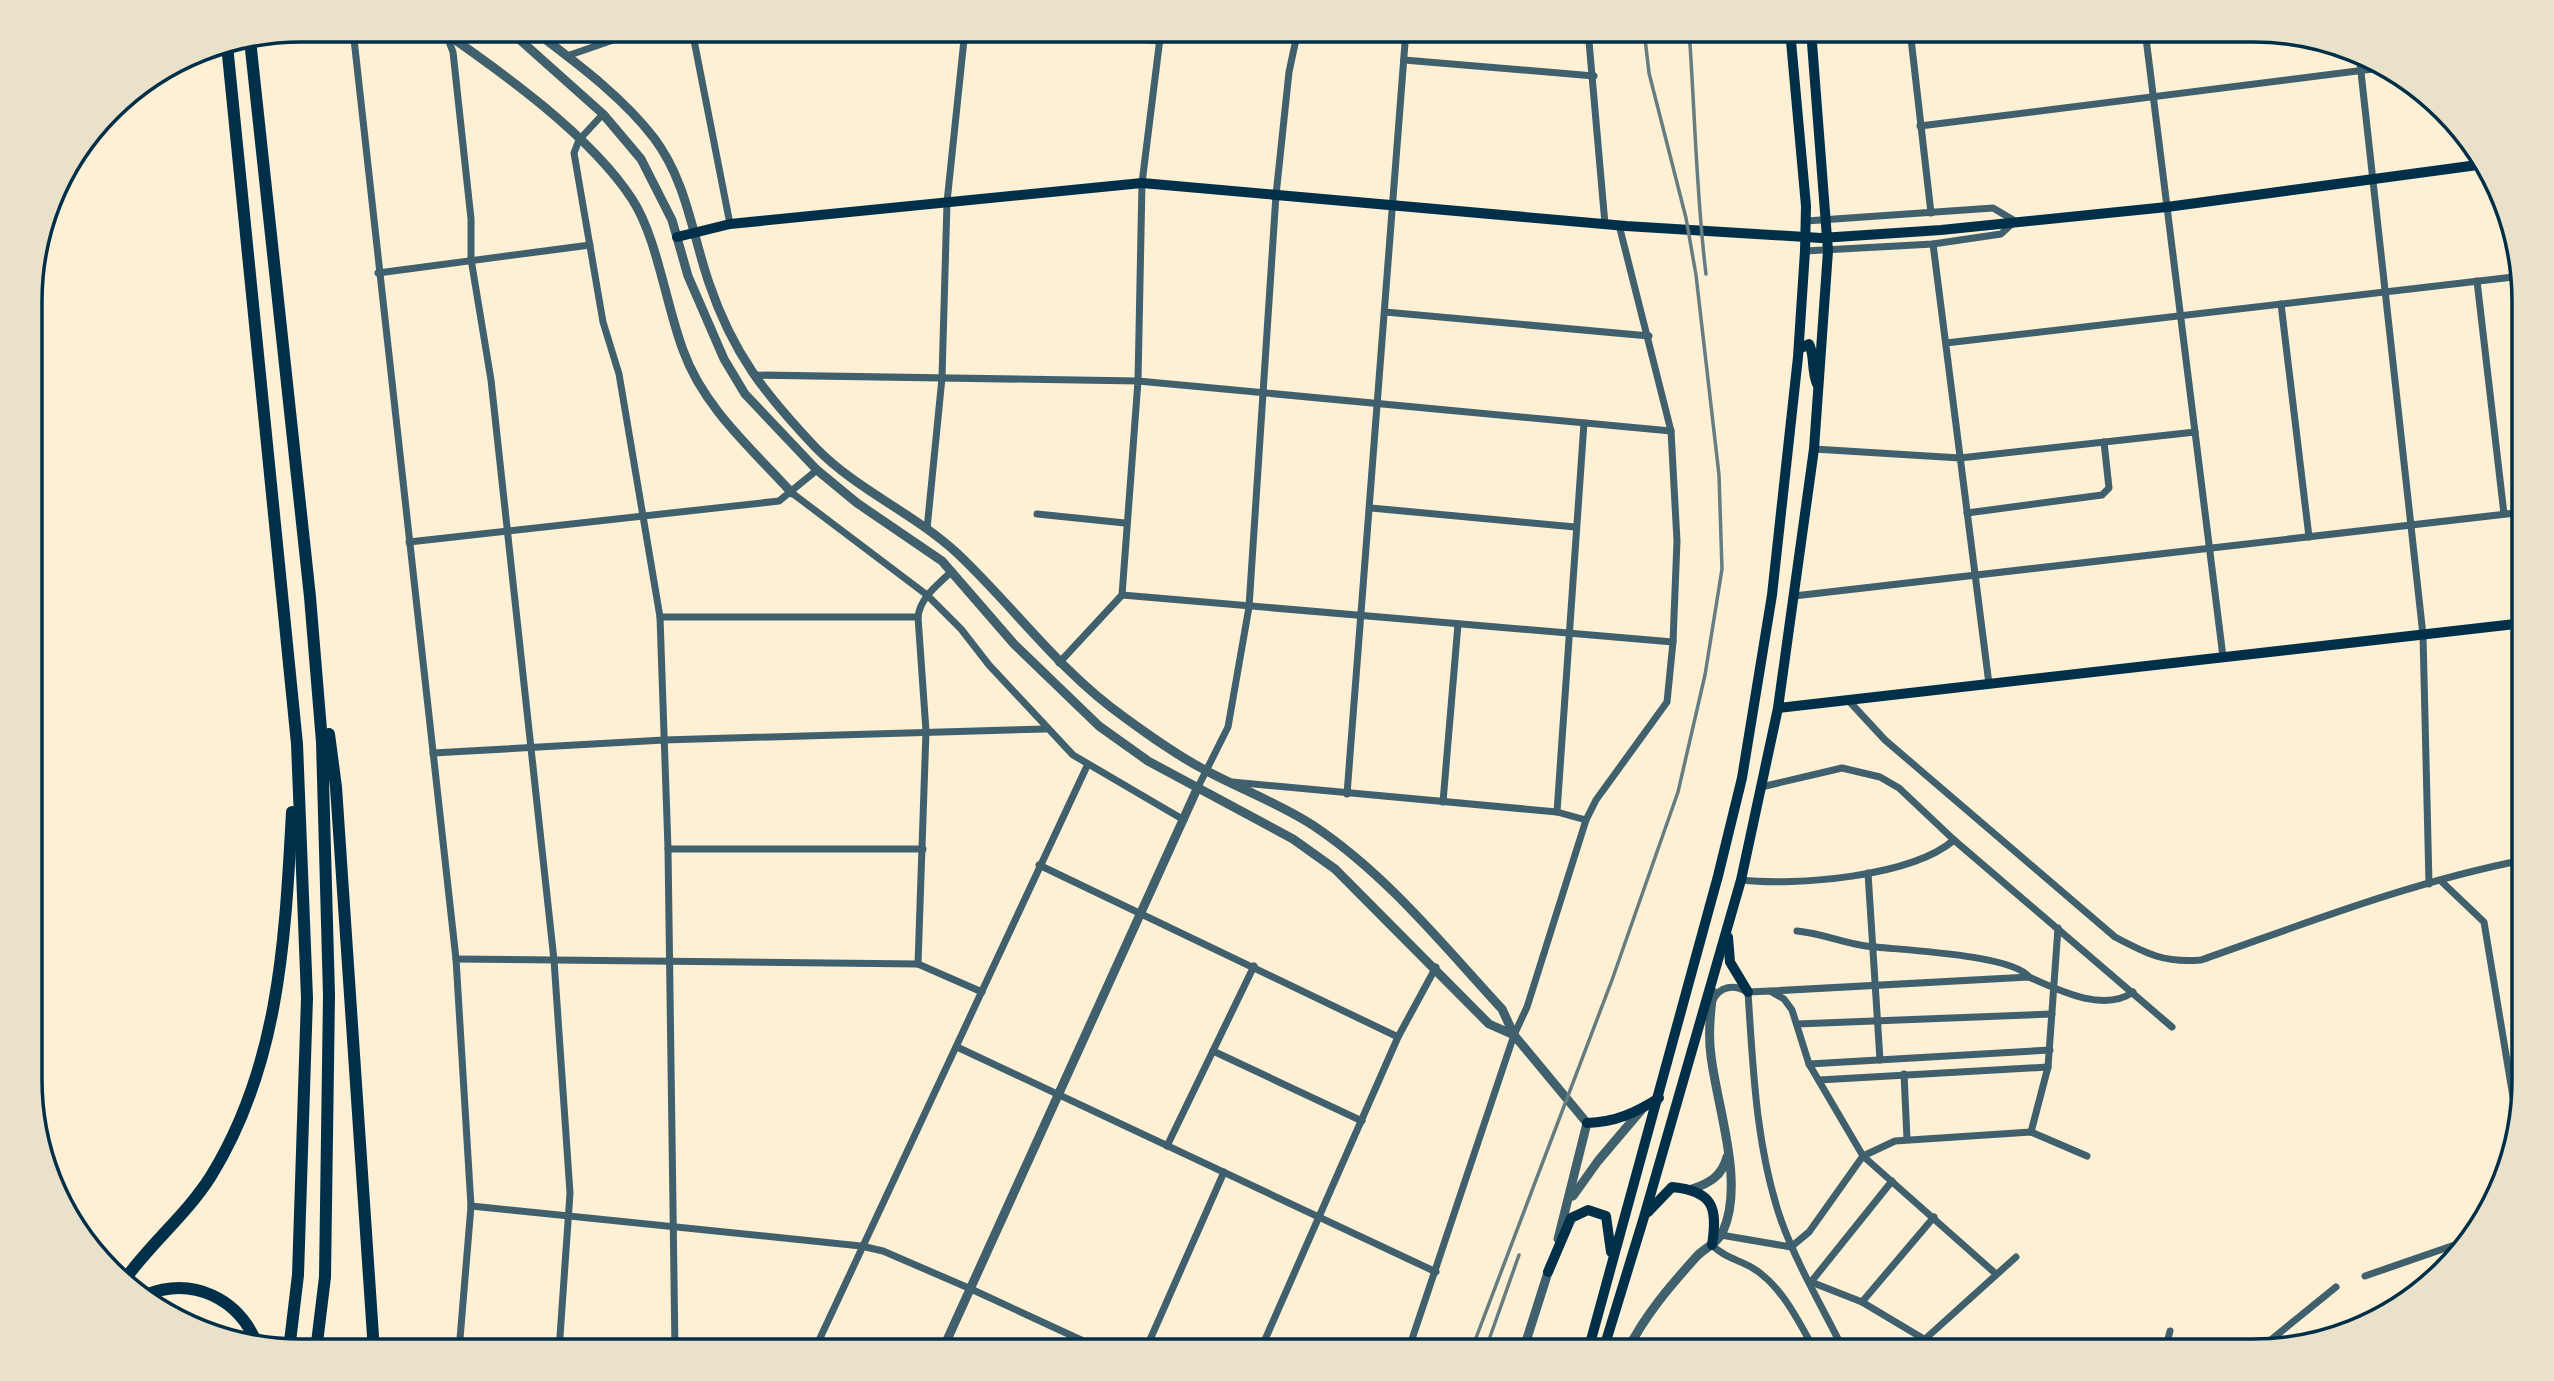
<svg xmlns="http://www.w3.org/2000/svg" width="2554" height="1381" font-family="'Libre Baskerville',serif">
<style>
.lines{fill:none;stroke-linecap:round;stroke-linejoin:round}
.minor{stroke:#3f606c;stroke-width:7}
.tertiary{stroke:#3f606c;stroke-width:9}
.secondary{stroke:#003049;stroke-width:10}
.primary{stroke:#003049;stroke-width:10}
.motorway{stroke:#003049;stroke-width:12}
.rail{stroke:#657d81;stroke-width:3.5}
.rim{fill:none;stroke:#003049;stroke-width:3.5}
</style>
<rect width="100%" height="100%" fill="#fdf0d5"/>
<g class="lines">
<g class="minor">
<path d="M 353,30 L 456,959 L 471,1206 L 459,1351"/>
<path d="M 692,30 L 730,224"/>
<path d="M 1055,30 L 1159,41"/>
<path d="M 1588,30 L 1605,224"/>
<path d="M 1910,30 L 1931,213"/>
<path d="M 2145,30 L 2223,657"/>
<path d="M 1811,32 L 1826,30"/>
<path d="M 446,34 L 453,52 L 471,219 L 471,259 L 491,380 L 554,960 L 570,1193 L 559,1351"/>
<path d="M 2359,54 L 2423,635 L 2429,884"/>
<path d="M 567,56 L 642,30"/>
<path d="M 1404,60 L 1594,76"/>
<path d="M 603,114 L 579,140 L 574,153 L 603,322 L 619,374 L 660,617 L 668,849 L 675,1351"/>
<path d="M 1920,126 L 2389,67"/>
<path d="M 1933,244 L 1989,684"/>
<path d="M 1805,251 L 1933,244 L 2001,234 L 2015,221 L 1993,208 L 1806,221"/>
<path d="M 378,273 L 590,245"/>
<path d="M 2477,281 L 2504,514"/>
<path d="M 2281,304 L 2309,537"/>
<path d="M 1385,312 L 1649,336"/>
<path d="M 1946,343 L 2522,276"/>
<path d="M 754,375 L 1138,381 L 1671,431"/>
<path d="M 1814,449 L 1960,458 L 2195,432"/>
<path d="M 792,493 L 927,595 L 961,629 L 989,665 L 1073,755 L 1184,820"/>
<path d="M 1371,508 L 1575,527"/>
<path d="M 1967,513 L 2102,495 L 2109,488 L 2104,442"/>
<path d="M 1037,514 L 1125,523"/>
<path d="M 927,529 L 942,378 L 947,202 L 965,30"/>
<path d="M 409,542 L 779,501 L 817,470"/>
<path d="M 1122,595 L 1673,642"/>
<path d="M 1794,596 L 2524,512"/>
<path d="M 660,617 L 918,617"/>
<path d="M 1059,663 L 1122,595 L 1138,381 L 1142,183 L 1161,30"/>
<path d="M 1848,700 L 1885,740 L 2115,937 C 2147,954 2164,963 2201,960 C 2307,923 2414,881 2524,860"/>
<path d="M 433,753 L 664,740 L 1046,729"/>
<path d="M 1232,782 L 1557,812 L 1586,820"/>
<path d="M 1761,787 L 1842,768 L 1880,777 L 1899,788 L 1954,840 L 2172,1027"/>
<path d="M 1197,789 L 1228,727 L 1249,607 L 1276,195 L 1289,72 L 1298,30"/>
<path d="M 1347,794 L 1406,30"/>
<path d="M 1443,802 L 1458,624"/>
<path d="M 1557,812 L 1584,423"/>
<path d="M 668,849 L 923,849"/>
<path d="M 1039,865 L 1398,1037"/>
<path d="M 1868,873 L 1880,1060"/>
<path d="M 1741,880 C 1796,886 1911,877 1954,840"/>
<path d="M 2441,881 L 2484,922 L 2517,1121"/>
<path d="M 1797,931 C 1821,933 1843,943 1866,946 C 1897,950 2012,954 2029,977"/>
<path d="M 456,959 L 918,964 L 982,992"/>
<path d="M 918,964 L 926,731 L 918,617 C 920,597 939,584 952,571"/>
<path d="M 1771,991 L 2029,977 C 2058,990 2104,1013 2133,992"/>
<path d="M 1748,992 L 1770,991 L 1784,999 L 1792,1010 L 1809,1064 L 1863,1156 L 1995,1273"/>
<path d="M 1748,992 C 1753,1069 1756,1147 1781,1220 C 1797,1265 1823,1308 1844,1351"/>
<path d="M 1713,1000 C 1720,986 1734,984 1747,992"/>
<path d="M 1797,1024 L 2052,1014"/>
<path d="M 957,1047 L 1436,1272"/>
<path d="M 1213,1051 L 1362,1121"/>
<path d="M 1809,1064 L 2050,1050"/>
<path d="M 1904,1074 L 1907,1139"/>
<path d="M 1819,1080 L 2048,1067"/>
<path d="M 2031,1132 L 2048,1067 L 2058,928"/>
<path d="M 1167,1146 L 1254,966"/>
<path d="M 1892,1181 L 1811,1282 L 1862,1302 L 1944,1351"/>
<path d="M 471,1206 L 861,1246 L 883,1251 L 971,1289 L 1105,1351"/>
<path d="M 1721,1235 L 1791,1247 L 1809,1232 L 1863,1156 L 1895,1141 L 2031,1132 L 2087,1156"/>
<path d="M 1712,1245 C 1724,1257 1736,1259 1751,1267 C 1781,1284 1799,1322 1815,1351"/>
<path d="M 2365,1276 L 2469,1240"/>
<path d="M 1862,1302 L 1934,1217"/>
<path d="M 1924,1340 L 2016,1257"/>
<path d="M 814,1351 L 1087,766"/>
<path d="M 1066,1351 L 1072,1336"/>
<path d="M 1145,1351 L 1224,1172"/>
<path d="M 1260,1351 L 1398,1037 L 1436,967"/>
<path d="M 1408,1351 L 1514,1035 L 1527,1007 L 1586,820 L 1596,800 L 1667,702 L 1673,642 L 1677,541 L 1671,431 L 1619,225"/>
<path d="M 2159,1351 L 2167,1343 L 2170,1331"/>
<path d="M 2257,1351 L 2336,1287"/>
</g>
<g class="tertiary">
<path d="M 441,30 C 503,73 591,136 632,199 C 657,237 666,305 683,350 C 703,407 752,449 792,493"/>
<path d="M 509,30 L 603,114 L 641,159 L 672,220 L 688,276 L 724,359 L 745,394 L 817,470 L 857,503 L 942,561 L 1014,644 L 1099,726 L 1148,761 L 1293,839 L 1335,869 L 1489,1024 L 1514,1035"/>
<path d="M 533,30 C 575,62 622,96 654,138 C 687,182 692,234 709,283 C 733,354 765,394 816,448 C 858,491 914,513 958,554 C 1015,608 1059,671 1124,717 C 1150,736 1179,757 1207,771 C 1242,790 1281,804 1314,826 C 1387,875 1443,945 1502,1009 L 1514,1035 L 1587,1123 L 1558,1239"/>
<path d="M 1692,1189 C 1710,1183 1722,1176 1727,1157"/>
<path d="M 1573,1196 L 1598,1161 L 1643,1108"/>
<path d="M 942,1351 L 1197,789"/>
<path d="M 1523,1351 L 1550,1266"/>
<path d="M 1627,1351 C 1645,1315 1670,1286 1697,1256 C 1706,1247 1718,1243 1723,1231 C 1745,1183 1717,1107 1711,1056 C 1708,1035 1710,1013 1713,992"/>
</g>
<g class="secondary">
<path d="M 677,237 L 730,224 L 1142,183 L 1626,226 L 1821,238 L 1941,230 L 2167,207 L 2485,164"/>
<path d="M 1778,708 L 2524,623"/>
</g>
<g class="primary">
<path d="M 1799,349 L 1809,344 C 1815,355 1811,370 1817,384"/>
<path d="M 1728,937 L 1730,962 L 1748,992"/>
<path d="M 1587,1123 C 1616,1122 1635,1113 1659,1098"/>
<path d="M 1648,1212 L 1672,1187 C 1713,1191 1718,1207 1712,1245"/>
<path d="M 1548,1272 L 1571,1218 L 1588,1210 L 1606,1216 L 1611,1252"/>
<path d="M 1588,1351 L 1718,876 L 1742,778 L 1772,595 L 1798,357 L 1805,251 L 1806,206 L 1790,30"/>
<path d="M 1603,1351 L 1644,1217 L 1741,880 L 1778,708 L 1814,449 L 1828,251 L 1811,30"/>
</g>
<g class="motorway">
<path d="M 250,40 L 310,597 L 322,742 L 329,995 L 325,1277 L 316,1351"/>
<path d="M 227,45 L 297,744 L 307,998 L 298,1275 L 289,1350"/>
<path d="M 329,734 L 336,787 L 374,1351"/>
<path d="M 126,1278 C 152,1242 187,1214 211,1176 C 280,1064 285,938 292,812"/>
<path d="M 145,1295 C 193,1276 239,1298 258,1346"/>
</g>
<g class="rail">
<path d="M 1689,30 C 1695,111 1696,193 1706,274"/>
<path d="M 1471,1351 L 1612,980 L 1678,792 L 1705,675 L 1722,569 L 1719,475 L 1696,275 L 1686,218 L 1649,73 L 1644,30"/>
<path d="M 1485,1351 L 1519,1255"/>
</g>
</g>
<path d="M0 0H2554V1381H0ZM301 42H2253A259 259 0 0 1 2512 301V1080A259 259 0 0 1 2253 1339H301A259 259 0 0 1 42 1080V301A259 259 0 0 1 301 42Z" fill="#e9e1ca" fill-rule="evenodd"/>
<path class="rim" d="M301 42H2253A259 259 0 0 1 2512 301V1080A259 259 0 0 1 2253 1339H301A259 259 0 0 1 42 1080V301A259 259 0 0 1 301 42Z"/>
</svg>
